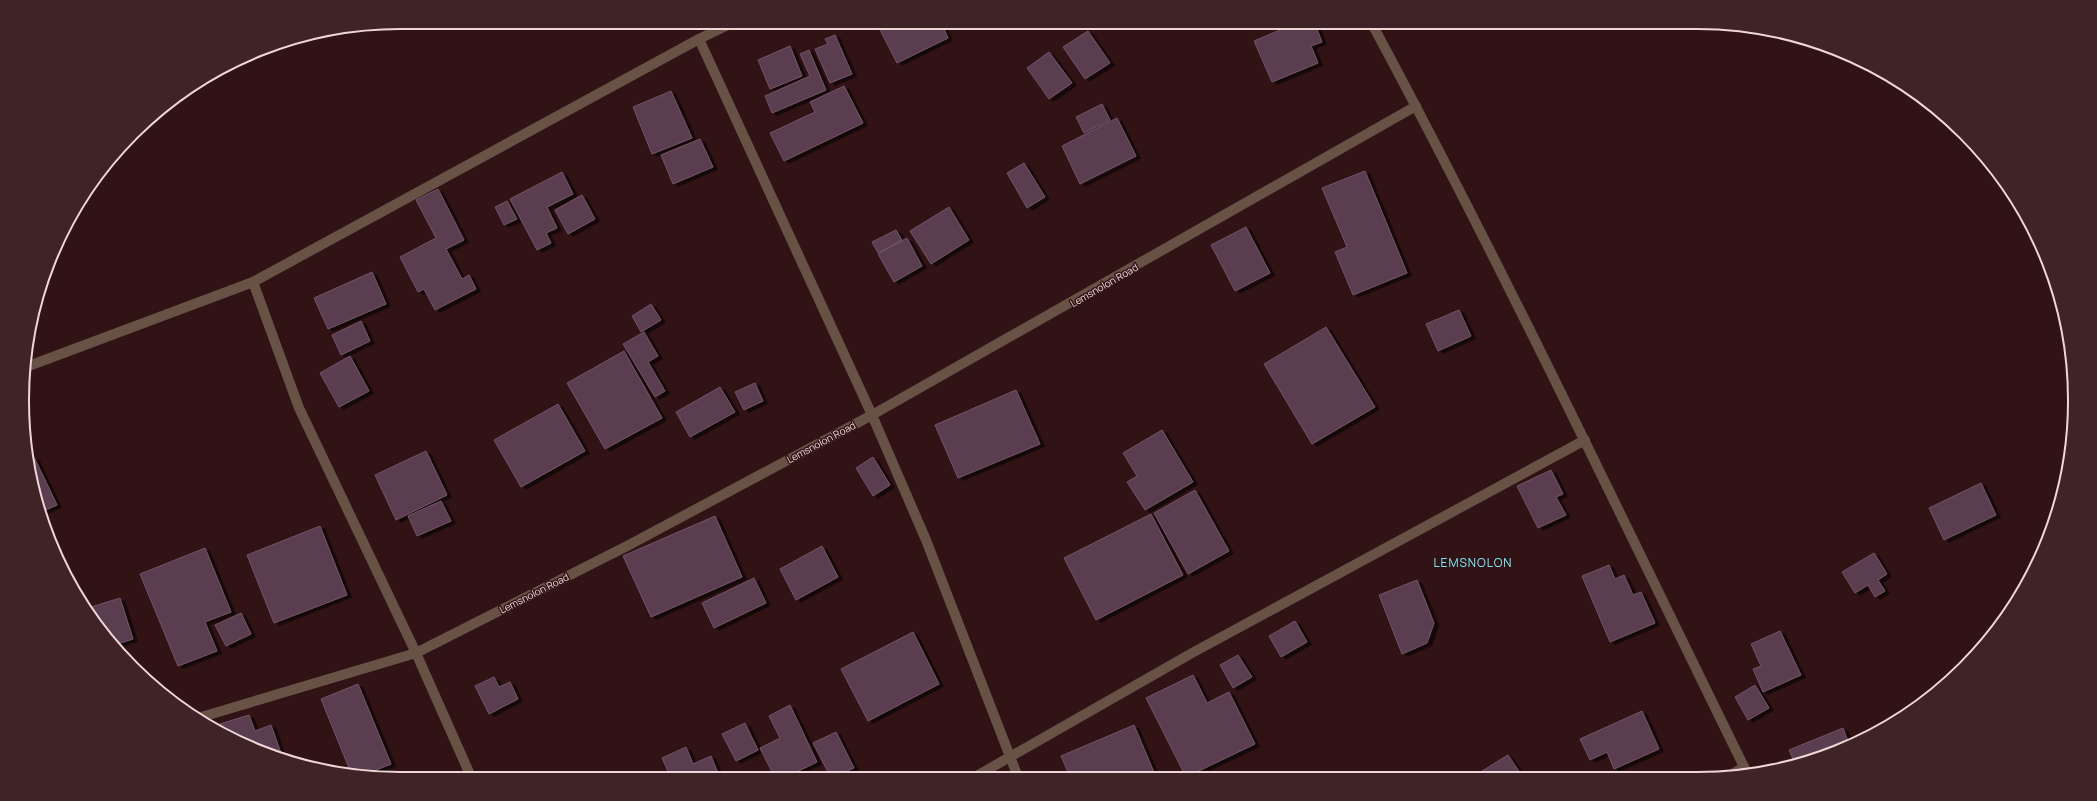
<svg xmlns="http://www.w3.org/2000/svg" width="2097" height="801" font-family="Manrope,sans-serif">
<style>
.building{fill:#5a3c4f;stroke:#735467;filter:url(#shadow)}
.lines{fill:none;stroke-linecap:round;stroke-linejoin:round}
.minor{stroke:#685246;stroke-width:10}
.labels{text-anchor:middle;stroke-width:3;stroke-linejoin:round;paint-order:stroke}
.street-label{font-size:10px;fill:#eed7d8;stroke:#311316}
.quarter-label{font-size:12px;letter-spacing:1px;fill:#7ee7f6;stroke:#311316}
.rim{fill:none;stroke:#eed7d8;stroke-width:2}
</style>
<defs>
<filter id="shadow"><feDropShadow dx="4.5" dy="2.5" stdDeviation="0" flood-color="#0009"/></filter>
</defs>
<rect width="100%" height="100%" fill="#311316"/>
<g class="building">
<path d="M 876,22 L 941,22 L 948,38 L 897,63 Z"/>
<path d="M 1299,22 L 1314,22 L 1322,42 L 1311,46 L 1318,63 L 1272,82 L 1254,41 Z"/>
<path d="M 1088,31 L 1110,63 L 1085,79 L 1063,47 Z"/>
<path d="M 835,35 L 852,74 L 830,83 L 815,49 L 828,44 L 825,39 Z"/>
<path d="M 790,46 L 802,76 L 770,89 L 758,60 Z"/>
<path d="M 809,50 L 826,90 L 772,113 L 765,96 L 810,76 L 800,54 Z"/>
<path d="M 1049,52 L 1072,83 L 1049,99 L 1027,68 Z"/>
<path d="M 844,86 L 863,123 L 784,161 L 770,133 L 815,112 L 810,102 Z"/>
<path d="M 671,91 L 692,138 L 652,154 L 633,107 Z"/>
<path d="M 1102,104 L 1110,120 L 1084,133 L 1076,117 Z"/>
<path d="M 1117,118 L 1136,156 L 1080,184 L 1062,146 Z"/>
<path d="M 700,139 L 713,167 L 673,184 L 661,155 Z"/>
<path d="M 1024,163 L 1045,197 L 1027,208 L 1007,173 Z"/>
<path d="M 1365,171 L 1407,273 L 1353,295 L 1335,252 L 1347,247 L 1322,188 Z"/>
<path d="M 562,172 L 573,194 L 547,207 L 557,228 L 546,233 L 551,243 L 537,250 L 510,199 Z"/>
<path d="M 438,189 L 464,240 L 446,249 L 462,279 L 469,275 L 476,289 L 435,310 L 424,289 L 418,292 L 400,257 L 436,238 L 416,200 Z"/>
<path d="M 582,195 L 595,219 L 568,234 L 555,210 Z"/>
<path d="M 507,201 L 517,219 L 504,225 L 495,207 Z"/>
<path d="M 949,207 L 969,240 L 931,264 L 910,231 Z"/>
<path d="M 1246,227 L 1270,273 L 1235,291 L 1211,245 Z"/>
<path d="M 896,230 L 902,240 L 878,253 L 872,242 Z"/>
<path d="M 907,238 L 922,266 L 894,282 L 878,254 Z"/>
<path d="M 372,272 L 386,304 L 328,329 L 314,298 Z"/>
<path d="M 651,304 L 661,320 L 641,332 L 632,316 Z"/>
<path d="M 1459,310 L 1471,336 L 1438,351 L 1426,324 Z"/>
<path d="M 361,321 L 370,341 L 341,355 L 332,335 Z"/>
<path d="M 1326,327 L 1375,407 L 1312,444 L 1264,364 Z"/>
<path d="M 644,332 L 658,356 L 648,362 L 665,391 L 655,397 L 623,344 Z"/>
<path d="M 624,351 L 662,418 L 605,449 L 567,383 Z"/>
<path d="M 350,356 L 369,391 L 339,407 L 320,373 Z"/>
<path d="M 755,383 L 763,401 L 744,410 L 735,392 Z"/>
<path d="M 720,387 L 735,412 L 690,437 L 676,412 Z"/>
<path d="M 1016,390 L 1040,444 L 958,478 L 935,425 Z"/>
<path d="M 558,404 L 585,451 L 521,487 L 494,440 Z"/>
<path d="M 1162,430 L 1193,482 L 1145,510 L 1127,482 L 1137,476 L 1123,453 Z"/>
<path d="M 426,451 L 447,495 L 396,520 L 375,475 Z"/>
<path d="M 34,457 L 57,505 L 41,512 L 29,475 L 29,459 Z"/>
<path d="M 873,457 L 890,485 L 873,496 L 856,468 Z"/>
<path d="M 1551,470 L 1563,494 L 1556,497 L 1566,515 L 1538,528 L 1517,486 Z"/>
<path d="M 1981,483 L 1996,515 L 1944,540 L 1929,508 Z"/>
<path d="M 1195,490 L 1229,551 L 1188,574 L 1154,513 Z"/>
<path d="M 441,501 L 451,521 L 417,536 L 408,516 Z"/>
<path d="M 1151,514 L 1183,575 L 1096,620 L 1064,558 Z"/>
<path d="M 715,516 L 742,577 L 651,617 L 623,556 Z"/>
<path d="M 320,526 L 347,595 L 274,623 L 247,555 Z"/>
<path d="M 822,546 L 838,577 L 796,600 L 780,569 Z"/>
<path d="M 205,548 L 231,612 L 205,622 L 217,651 L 178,666 L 140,574 Z"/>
<path d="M 1874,553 L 1887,574 L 1878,580 L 1885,591 L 1875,597 L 1868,585 L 1855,593 L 1842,572 Z"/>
<path d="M 1609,565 L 1615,579 L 1624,575 L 1633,595 L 1641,592 L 1655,623 L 1610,642 L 1582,576 Z"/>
<path d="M 754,578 L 766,603 L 714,628 L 702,603 Z"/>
<path d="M 1417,580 L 1434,623 L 1427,643 L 1402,654 L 1379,595 Z"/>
<path d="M 120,598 L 133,639 L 117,644 L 85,609 Z"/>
<path d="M 241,613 L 251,634 L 226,646 L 215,625 Z"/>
<path d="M 1295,621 L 1307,642 L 1281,657 L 1269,636 Z"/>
<path d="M 1780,631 L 1801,675 L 1763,692 L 1753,669 L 1761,666 L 1751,644 Z"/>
<path d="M 913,632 L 939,684 L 868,721 L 841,669 Z"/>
<path d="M 1238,655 L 1252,677 L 1233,688 L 1220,665 Z"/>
<path d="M 1193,675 L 1207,703 L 1229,692 L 1255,744 L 1186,777 L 1146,698 Z"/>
<path d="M 494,677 L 499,687 L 510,682 L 518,699 L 489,714 L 475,686 Z"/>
<path d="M 358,684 L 391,764 L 366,774 L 351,773 L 321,699 Z"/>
<path d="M 1755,685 L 1769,708 L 1748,720 L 1735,697 Z"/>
<path d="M 790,705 L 817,762 L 784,778 L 775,778 L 760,748 L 780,738 L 769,716 Z"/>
<path d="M 1642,711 L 1659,749 L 1614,769 L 1607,752 L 1590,760 L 1580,739 Z"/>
<path d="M 249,715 L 255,731 L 271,725 L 283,759 L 233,740 L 223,734 L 220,724 Z"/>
<path d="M 745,723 L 758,750 L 736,761 L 722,734 Z"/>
<path d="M 1134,725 L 1156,777 L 1070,777 L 1061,756 Z"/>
<path d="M 1843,728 L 1849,744 L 1794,761 L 1789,750 Z"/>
<path d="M 836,732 L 854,768 L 831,778 L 813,743 Z"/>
<path d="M 686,747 L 693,764 L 711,756 L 720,778 L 671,778 L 662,758 Z"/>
<path d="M 1508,755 L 1522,776 L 1474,776 Z"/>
</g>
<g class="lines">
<g class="minor">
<path d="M 1371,22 C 1504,269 1624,523 1748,775"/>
<path d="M 699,39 L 872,415 L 926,540 L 1018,777"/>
<path d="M 253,282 L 299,408 L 416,653 L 472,779"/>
<path d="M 26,367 L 253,282 L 699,39 L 734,22"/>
<path d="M 198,718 L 416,653 L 629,545 L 872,415 L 1416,106"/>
<path d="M 1729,776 L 1744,767"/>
<path d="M 973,778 L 1192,653 L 1585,440"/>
</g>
</g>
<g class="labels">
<g class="street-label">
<text transform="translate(1104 285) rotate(-30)" y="4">Lemsnolon Road</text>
<text transform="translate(821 442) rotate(-28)" y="4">Lemsnolon Road</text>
<text transform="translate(534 593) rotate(-27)" y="4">Lemsnolon Road</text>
</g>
<g class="quarter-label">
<text x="1473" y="567">LEMSNOLON</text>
</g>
</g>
<path d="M0 0H2097V801H0ZM400 29H1697A371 371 0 0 1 2068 400V401A371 371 0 0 1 1697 772H400A371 371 0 0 1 29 401V400A371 371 0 0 1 400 29Z" fill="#402326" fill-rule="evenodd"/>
<path class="rim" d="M400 29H1697A371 371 0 0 1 2068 400V401A371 371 0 0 1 1697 772H400A371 371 0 0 1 29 401V400A371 371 0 0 1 400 29Z"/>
</svg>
